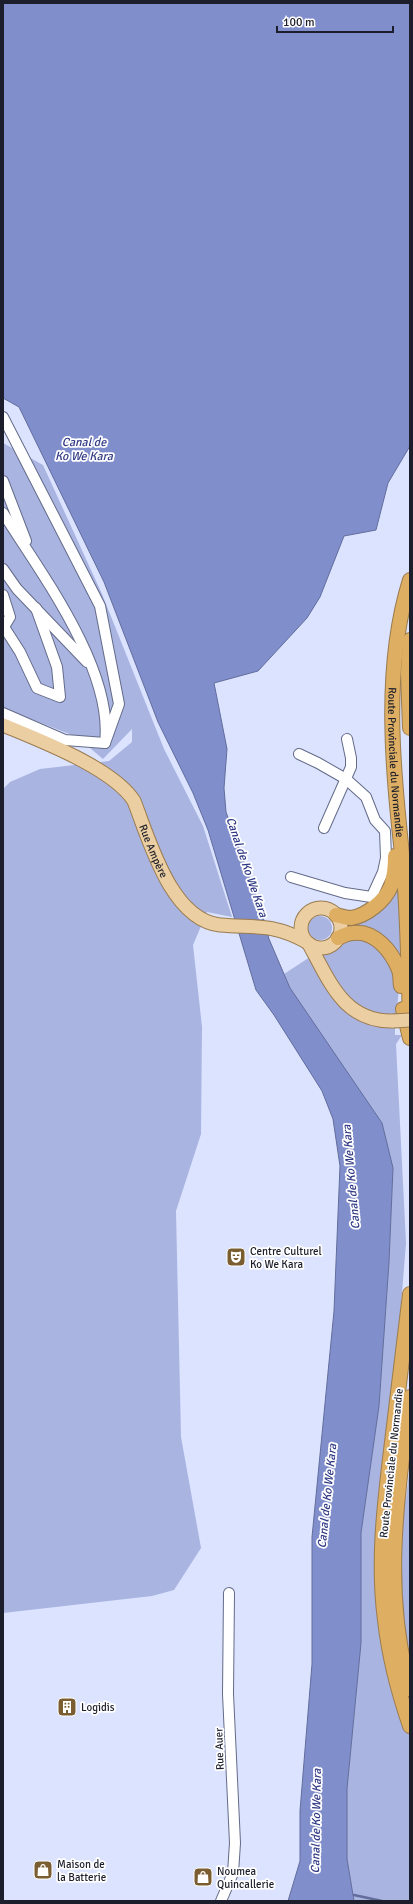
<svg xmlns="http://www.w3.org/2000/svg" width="413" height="1904" font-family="Signika,sans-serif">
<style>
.green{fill:#a9b4e1}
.water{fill:#808ecc;stroke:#626d9c}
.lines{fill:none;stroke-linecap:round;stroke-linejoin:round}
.stream{stroke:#626d9c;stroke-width:2.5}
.minor-casing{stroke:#636b89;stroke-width:12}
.major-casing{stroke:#9a7c4f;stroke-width:15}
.highway-casing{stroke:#9a7c4f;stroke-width:16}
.minor{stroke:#fff;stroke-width:10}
.major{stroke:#ebcea1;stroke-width:13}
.highway{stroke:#deae62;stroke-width:14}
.major-bridge-casing{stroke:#9a7c4f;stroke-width:15;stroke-linecap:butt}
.major-bridge{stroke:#ebcea1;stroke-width:13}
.labels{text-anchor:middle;stroke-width:3.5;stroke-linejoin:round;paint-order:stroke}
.street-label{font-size:11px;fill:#1c1f2b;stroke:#fff}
.poi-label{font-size:11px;fill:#1c1f2b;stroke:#fff;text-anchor:start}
.water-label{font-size:12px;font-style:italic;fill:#313a84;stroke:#fff}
</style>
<rect width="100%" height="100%" fill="#dbe3ff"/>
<g class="green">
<path d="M 3,443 L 43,465 L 102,594 L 164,749 L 203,826 L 232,917 L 207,912 L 193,945 L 202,1027 L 201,1134 L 176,1211 L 181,1437 L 201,1548 L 174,1590 L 152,1596 L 3,1613 L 3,789 L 10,782 L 40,769 L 109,761 L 132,742 L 132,729 L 103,759 L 77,737 L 3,708 Z"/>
<path d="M 398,872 L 402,957 L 395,1029 L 395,1035 L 402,1035 L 396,1044 L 406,1243 L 383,1529 L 410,1726 L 410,1901 L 354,1901 L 347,1859 L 347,1789 L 361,1643 L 361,1533 L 379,1406 L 389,1262 L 393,1168 L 326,1043 L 290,988 L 284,974 L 307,959 L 359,931 L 358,921 Z"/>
<circle cx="320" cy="928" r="12"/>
<path d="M 410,1465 L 410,1689 L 394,1529 L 406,1498 Z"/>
</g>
<path class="water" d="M 3,3 L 410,3 L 410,446 L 388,483 L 376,530 L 344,536 L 320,597 L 307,618 L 258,671 L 214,683 L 227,749 L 224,788 L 226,812 L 260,906 L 269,939 L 290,988 L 382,1123 L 393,1168 L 389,1262 L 379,1406 L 361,1533 L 361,1643 L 347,1789 L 347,1859 L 354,1901 L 288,1901 L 300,1861 L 300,1811 L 312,1664 L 312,1537 L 334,1311 L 340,1166 L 333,1119 L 322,1091 L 274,1015 L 256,990 L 208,830 L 193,793 L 158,722 L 104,582 L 19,407 L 3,398 Z"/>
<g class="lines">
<path class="stream" d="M 354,1895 L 382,1901"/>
<g class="minor-casing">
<g id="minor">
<path d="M 3,417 L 100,606 L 119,704 L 105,743 C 114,670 41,573 3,513"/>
<path d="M 3,481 L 26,541"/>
<path d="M 3,569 L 17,589 L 87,662"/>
<path d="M 3,595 L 10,617 L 4,627 L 20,652 L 37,688 L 60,697 L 57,667 L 36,608"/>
<path d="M 3,713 L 65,740 L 105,743"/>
<path d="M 299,754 L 318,763 L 346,779 L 366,797 L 375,820 L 385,831 L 386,858 L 383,872 L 372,896"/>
<path d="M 324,828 L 351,767 L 351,758 L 347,739"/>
<path d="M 291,877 L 345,893 L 378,898"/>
<path d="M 221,1901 L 233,1873 L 235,1843 L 228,1694 L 229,1593"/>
</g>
</g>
<g class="major-casing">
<g id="major">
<path id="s1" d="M 3,725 C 39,740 113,768 134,801 C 149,839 171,920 220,925 C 255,928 272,923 305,941"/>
<circle cx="321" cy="928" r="20"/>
<path d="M 309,944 C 330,982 344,1022 393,1021"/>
</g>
</g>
<g class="highway-casing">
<g id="highway">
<path id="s2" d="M 410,580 C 382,669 393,772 403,863 C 408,914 408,966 410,1017"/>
<path d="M 410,640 L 408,673 L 410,728"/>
<path d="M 336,915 C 340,916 346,918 351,918 C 366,916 385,901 391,886 C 394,877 395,866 395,856"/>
<path d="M 338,938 C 342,936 348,933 353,933 C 375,930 392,952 399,970 C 401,975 400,981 401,986"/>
<path d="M 403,1009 L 410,1038"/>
<path d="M 410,1294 C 404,1343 398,1392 392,1442 C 385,1500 377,1560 385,1620 C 389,1656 398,1691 410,1726"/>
<path d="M 410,1397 C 397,1495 382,1593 410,1689"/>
</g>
</g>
<use href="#minor" class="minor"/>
<use href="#major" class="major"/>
<use href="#highway" class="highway"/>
<g class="major-bridge-casing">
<path id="major-bridge" d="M 393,1021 L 410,1020"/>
</g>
<use href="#major-bridge" class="major-bridge"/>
</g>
<defs>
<g id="theatre-square" transform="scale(1)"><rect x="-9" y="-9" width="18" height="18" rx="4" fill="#7a5e31" stroke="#fff"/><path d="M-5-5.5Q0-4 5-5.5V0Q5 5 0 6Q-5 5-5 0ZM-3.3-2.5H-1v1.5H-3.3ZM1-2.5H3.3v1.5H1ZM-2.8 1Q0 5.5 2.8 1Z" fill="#fff"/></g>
<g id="building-square" transform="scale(1)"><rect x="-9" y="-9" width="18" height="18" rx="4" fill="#7a5e31" stroke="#fff"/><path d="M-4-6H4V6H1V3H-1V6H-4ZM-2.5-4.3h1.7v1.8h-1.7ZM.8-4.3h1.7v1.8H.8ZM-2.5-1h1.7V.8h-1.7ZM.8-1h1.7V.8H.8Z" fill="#fff"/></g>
<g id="shop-square" transform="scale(1)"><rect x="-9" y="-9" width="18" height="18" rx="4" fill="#7a5e31" stroke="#fff"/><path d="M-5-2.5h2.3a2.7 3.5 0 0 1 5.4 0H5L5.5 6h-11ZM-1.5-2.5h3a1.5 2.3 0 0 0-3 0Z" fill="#fff"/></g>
</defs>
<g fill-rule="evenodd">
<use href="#theatre-square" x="236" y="1257"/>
<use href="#building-square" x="67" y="1707"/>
<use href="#shop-square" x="43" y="1870"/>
<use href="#shop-square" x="203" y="1877"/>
</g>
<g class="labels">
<g class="street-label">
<text dy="4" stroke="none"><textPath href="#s2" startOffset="184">Route Provinciale du Normandie</textPath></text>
<text dy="4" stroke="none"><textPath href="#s1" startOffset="207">Rue Ampère</textPath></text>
<text transform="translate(391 1463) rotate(-84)" y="4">Route Provinciale du Normandie</text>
<text transform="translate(219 1749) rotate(-92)" y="4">Rue Auer</text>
</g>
<g class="poi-label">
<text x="250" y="1255">Centre Culturel<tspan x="250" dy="13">Ko We Kara</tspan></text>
<text x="81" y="1711">Logidis</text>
<text x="57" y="1868">Maison de<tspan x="57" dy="13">la Batterie</tspan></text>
<text x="217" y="1875">Noumea<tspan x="217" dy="13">Quincallerie</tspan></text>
</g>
<g class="water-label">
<text x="84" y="446">Canal de<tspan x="84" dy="14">Ko We Kara</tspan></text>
<text transform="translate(247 867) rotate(71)" y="4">Canal de Ko We Kara</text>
<text transform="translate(351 1177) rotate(-95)" y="4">Canal de Ko We Kara</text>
<text transform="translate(327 1496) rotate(-84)" y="4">Canal de Ko We Kara</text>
<text transform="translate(316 1821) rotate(-89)" y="4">Canal de Ko We Kara</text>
</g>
</g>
<rect width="413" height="1904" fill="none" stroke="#1c1f2b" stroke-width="8"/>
<path d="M277 26v6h116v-6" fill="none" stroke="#1c1f2b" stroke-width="2"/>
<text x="283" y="26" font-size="12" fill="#1c1f2b" stroke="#ffffff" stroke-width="3" paint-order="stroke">100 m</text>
</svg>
